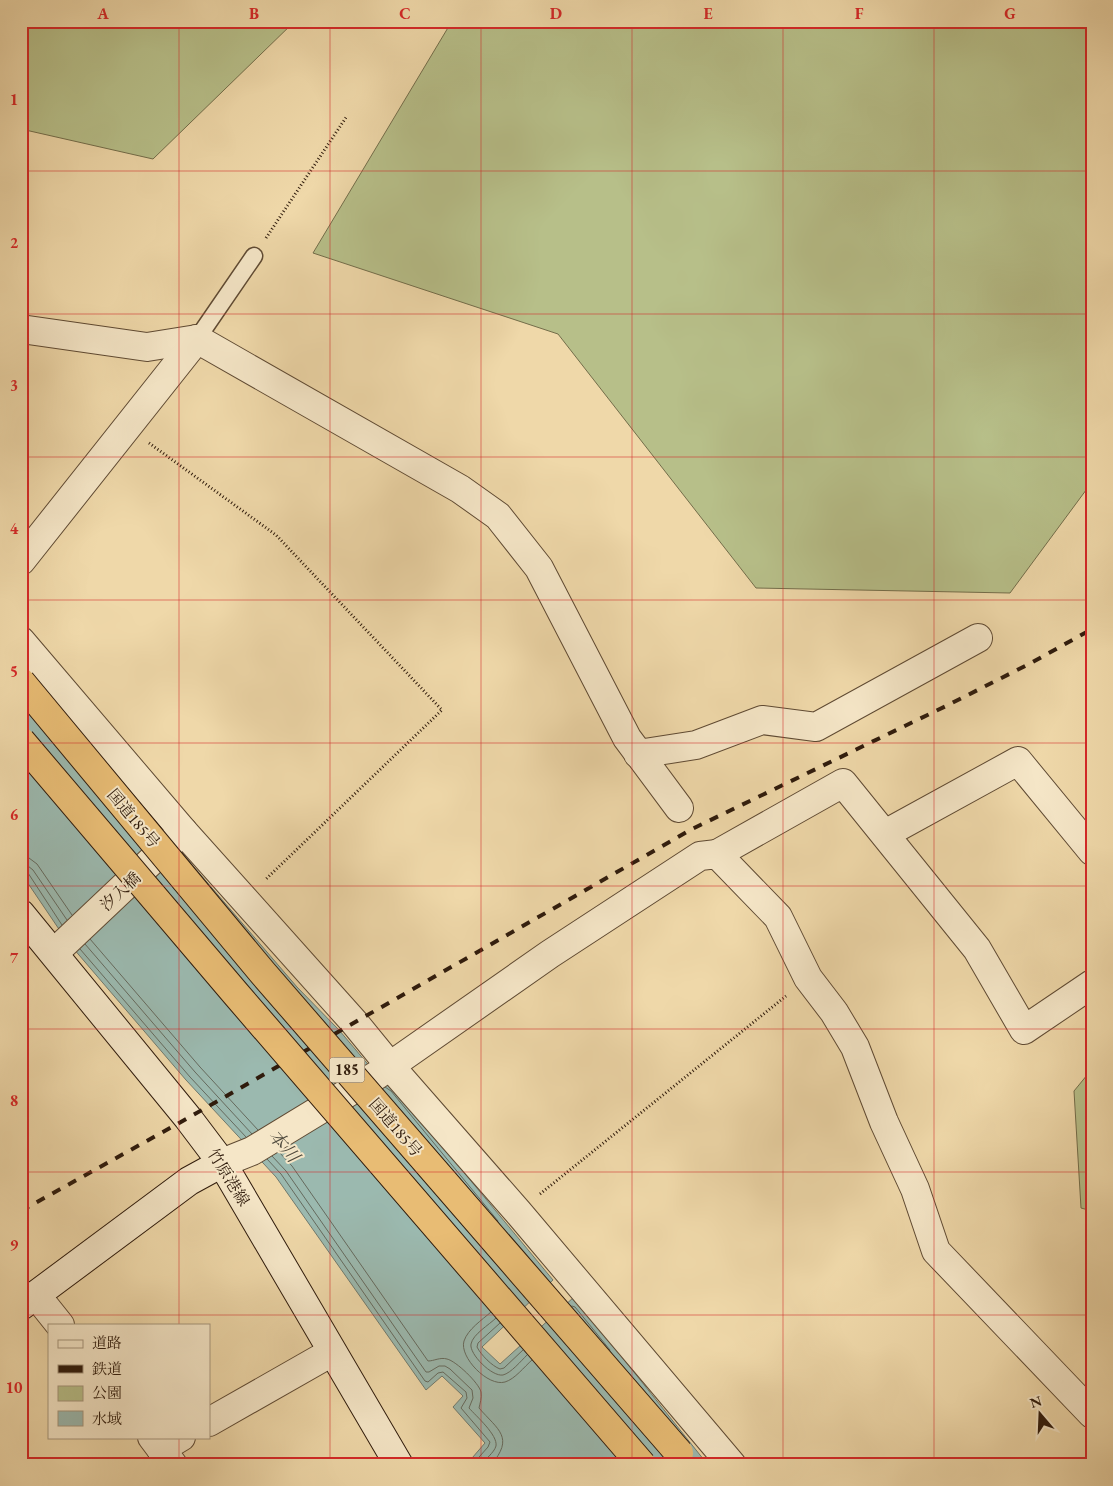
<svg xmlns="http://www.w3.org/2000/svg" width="1113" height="1486" font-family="'EB Garamond','Noto Serif JP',serif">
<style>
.green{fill:#b7bf89;stroke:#736d4a}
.water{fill:#9bb9af;stroke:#707a6e}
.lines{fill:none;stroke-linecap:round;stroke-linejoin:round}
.shore{stroke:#656a5e;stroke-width:1}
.lane-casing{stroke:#5f4a33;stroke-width:19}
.street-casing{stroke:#5f4a33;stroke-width:30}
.secondary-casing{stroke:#2f1b0c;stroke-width:30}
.path{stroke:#2f1b0c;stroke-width:3;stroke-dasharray:1 2.5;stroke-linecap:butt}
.lane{stroke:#f5e6c7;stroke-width:16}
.street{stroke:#f5e6c7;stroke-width:28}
.secondary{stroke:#f5e6c7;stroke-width:28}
.rail{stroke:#2f1b0c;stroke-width:4;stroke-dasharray:9 9;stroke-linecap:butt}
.highway-bridge-casing{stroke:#2f1b0c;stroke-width:30;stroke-linecap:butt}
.highway-bridge{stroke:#e8bc74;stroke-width:28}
.grid{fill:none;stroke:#d62828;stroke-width:1;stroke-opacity:0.55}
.labels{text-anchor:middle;stroke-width:4;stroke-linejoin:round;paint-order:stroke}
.shield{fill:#f5e6c7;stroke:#6a5844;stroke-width:1}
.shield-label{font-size:15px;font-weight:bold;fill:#2f1b0c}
.street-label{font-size:16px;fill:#2f1b0c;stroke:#f5e6c7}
.water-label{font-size:18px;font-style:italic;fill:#4f4a3d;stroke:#f5e6c7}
.neatline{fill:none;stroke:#d62828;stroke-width:2}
.grid-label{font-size:16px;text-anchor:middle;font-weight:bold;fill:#d62828}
</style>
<rect width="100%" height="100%" fill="#efd8a9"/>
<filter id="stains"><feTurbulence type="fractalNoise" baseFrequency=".004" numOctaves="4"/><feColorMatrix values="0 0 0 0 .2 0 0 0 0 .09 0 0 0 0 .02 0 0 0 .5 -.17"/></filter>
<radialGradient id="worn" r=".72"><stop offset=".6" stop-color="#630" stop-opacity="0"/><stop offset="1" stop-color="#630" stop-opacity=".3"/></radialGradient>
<g class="green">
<path d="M 21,21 L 295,21 L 153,159 L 21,129 Z"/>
<path d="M 452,21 L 1092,21 L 1092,482 L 1010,593 L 756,588 L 558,334 L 313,253 Z"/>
<path d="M 1092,1069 L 1092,1211 L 1081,1208 L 1074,1091 Z"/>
</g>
<path class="water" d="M 30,667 L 194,867 L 297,987 L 339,1030 L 377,1075 L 394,1088 L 553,1280 L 482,1347 L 500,1364 L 574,1297 L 708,1465 L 466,1465 L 485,1443 L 453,1407 L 463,1396 L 442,1376 L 426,1390 L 276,1177 L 186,1080 L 67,941 L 21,873 L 21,675 Z"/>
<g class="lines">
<g class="shore">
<path d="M 21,857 L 29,858 L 37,864 L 72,915"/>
<path d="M 21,865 L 28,866 L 33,870 L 67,920"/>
<path d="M 21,871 L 28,873 L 62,925"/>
<path d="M 90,939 L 200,1067 L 258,1130"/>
<path d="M 85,944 L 195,1072 L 252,1134"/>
<path d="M 80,949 L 190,1077 L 246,1137"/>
<path d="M 385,1087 L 391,1091 L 498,1221"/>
<path d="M 279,1152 L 292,1166 L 428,1361 C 434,1361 440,1357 447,1359 C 456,1361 479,1383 481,1392 C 482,1398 480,1403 479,1408 C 498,1430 515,1437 491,1465"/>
<path d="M 272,1156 L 286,1171 L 426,1372 L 429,1372 L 439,1366 L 445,1366 L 450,1369 L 472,1390 L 473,1398 L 469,1408 C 476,1416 498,1435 496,1446 C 494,1453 485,1459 481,1465"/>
<path d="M 267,1159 L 281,1174 L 425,1381 L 428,1382 L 438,1373 L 443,1372 L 466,1392 L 467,1398 L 461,1408 L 490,1442 L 488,1447 L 472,1465"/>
<path d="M 572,1306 L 575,1307 L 610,1350"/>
<path d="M 491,1312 C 482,1320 468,1329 464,1341 C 459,1357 488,1387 505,1382 C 515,1379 524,1367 532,1360"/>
<path d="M 496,1318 C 489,1325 473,1334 471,1344 C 469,1354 492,1377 503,1375 C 511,1373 521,1361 527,1355"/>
<path d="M 500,1323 L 478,1343 L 477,1347 C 481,1355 492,1366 500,1369 L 504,1368 L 523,1350"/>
</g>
<g class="lane-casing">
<path id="lane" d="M 197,339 L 254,256"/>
</g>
<g class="street-casing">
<g id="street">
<path d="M 21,329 L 147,347 L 197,339 L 460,489 L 498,516 L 539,568 L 627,738 L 679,808"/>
<path d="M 21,561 L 197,339"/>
<path d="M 21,641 L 183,831"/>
<path d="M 638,754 L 696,745 L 762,720 L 816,727 L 978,638"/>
<path d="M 885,834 L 1018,761 L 1092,851"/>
<path d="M 717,854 L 843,783 L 977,949 L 1024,1030 L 1092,984"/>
<path d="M 54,953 L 183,831 L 354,1022 L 390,1066 L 518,1212 L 732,1465"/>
<path d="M 222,1163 L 252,1151 L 377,1075 L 550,954 L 700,856 L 717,854 L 778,917 L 808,978 L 834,1012 L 855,1047 L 884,1122 L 915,1189 L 936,1251 L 1092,1414"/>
<path d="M 36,1295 L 60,1325"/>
<path d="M 209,1422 L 332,1352"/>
<path d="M 152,1437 L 173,1465"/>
<path d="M 161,1449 L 181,1437"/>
</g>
</g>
<g class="secondary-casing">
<g id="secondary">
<path d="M 21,914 L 188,1118 L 222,1163 L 399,1465"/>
<path d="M 21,1306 L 189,1181 L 222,1163"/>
</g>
</g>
<g class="path">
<path d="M 266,238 L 347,116"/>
<path d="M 149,443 L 276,535 L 442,710 L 265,880"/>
<path d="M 540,1194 L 786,996"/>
</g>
<use href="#lane" class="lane"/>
<use href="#street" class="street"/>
<use href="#secondary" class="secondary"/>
<path class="rail" d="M 21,1211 L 188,1118 L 692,829 L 946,706 L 1031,663 L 1092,629"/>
<g class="highway-bridge-casing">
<g id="highway-bridge">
<path d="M 21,682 L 262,972 L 679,1453"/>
<path d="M 21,741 L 236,994 L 642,1465"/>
</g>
</g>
<use href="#highway-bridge" class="highway-bridge"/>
</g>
<path class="grid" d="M 179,21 L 179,1325M 330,21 L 330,1465M 481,21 L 481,1465M 632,21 L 632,1465M 783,21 L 783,1465M 934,21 L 934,1465M 21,171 L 1092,171M 21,314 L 1092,314M 21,457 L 1092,457M 21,600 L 1092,600M 21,743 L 1092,743M 21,886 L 1092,886M 21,1029 L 1092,1029M 21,1172 L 1092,1172M 21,1315 L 1092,1315M 179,1437 L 179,1465"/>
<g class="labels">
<rect class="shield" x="329.5" y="1057.5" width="35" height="25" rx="4"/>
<g class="shield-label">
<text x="347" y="1075">185</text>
</g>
<g class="street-label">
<text transform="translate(134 818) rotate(50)" y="6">国道185号</text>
<text transform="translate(120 891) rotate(-43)" y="6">汐入橋</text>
<text transform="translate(396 1127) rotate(49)" y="6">国道185号</text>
<text transform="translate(229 1177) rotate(58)" y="6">竹原港線</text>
</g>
<g class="water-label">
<text transform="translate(284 1146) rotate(50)" y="6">本川</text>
</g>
</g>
<rect width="1113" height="1486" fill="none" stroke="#efd8a9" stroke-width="55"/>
<rect x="48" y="1324" width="162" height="115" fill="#f5e6c7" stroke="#a6957c"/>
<rect x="58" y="1340" width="25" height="8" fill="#f5e6c7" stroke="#a6957c"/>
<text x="92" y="1348" font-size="15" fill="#2f1b0c">道路</text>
<rect x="58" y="1365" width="25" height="8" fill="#2f1b0c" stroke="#a6957c"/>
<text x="92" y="1374" font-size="15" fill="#2f1b0c">鉄道</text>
<rect x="58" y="1386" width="25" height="15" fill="#b7bf89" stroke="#a6957c"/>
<text x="92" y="1398" font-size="15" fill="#2f1b0c">公園</text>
<rect x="58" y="1411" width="25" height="15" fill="#9bb9af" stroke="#a6957c"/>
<text x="92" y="1424" font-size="15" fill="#2f1b0c">水域</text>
<g transform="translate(1040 1414) rotate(341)" stroke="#f5e6c7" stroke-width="4" paint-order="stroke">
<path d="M0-4L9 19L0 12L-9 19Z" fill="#2f1b0c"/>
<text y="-8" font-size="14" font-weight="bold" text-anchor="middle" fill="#2f1b0c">N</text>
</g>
<rect x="28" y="28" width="1058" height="1430" class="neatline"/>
<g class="grid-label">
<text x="103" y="19">A</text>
<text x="254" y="19">B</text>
<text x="405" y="19">C</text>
<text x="556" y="19">D</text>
<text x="708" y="19">E</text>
<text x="859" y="19">F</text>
<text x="1010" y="19">G</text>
<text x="14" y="105">1</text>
<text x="14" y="248">2</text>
<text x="14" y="391">3</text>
<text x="14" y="534">4</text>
<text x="14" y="677">5</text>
<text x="14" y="820">6</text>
<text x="14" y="963">7</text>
<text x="14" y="1106">8</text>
<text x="14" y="1250">9</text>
<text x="14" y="1393">10</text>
</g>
<rect width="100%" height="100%" filter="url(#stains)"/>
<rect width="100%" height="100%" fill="url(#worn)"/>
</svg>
